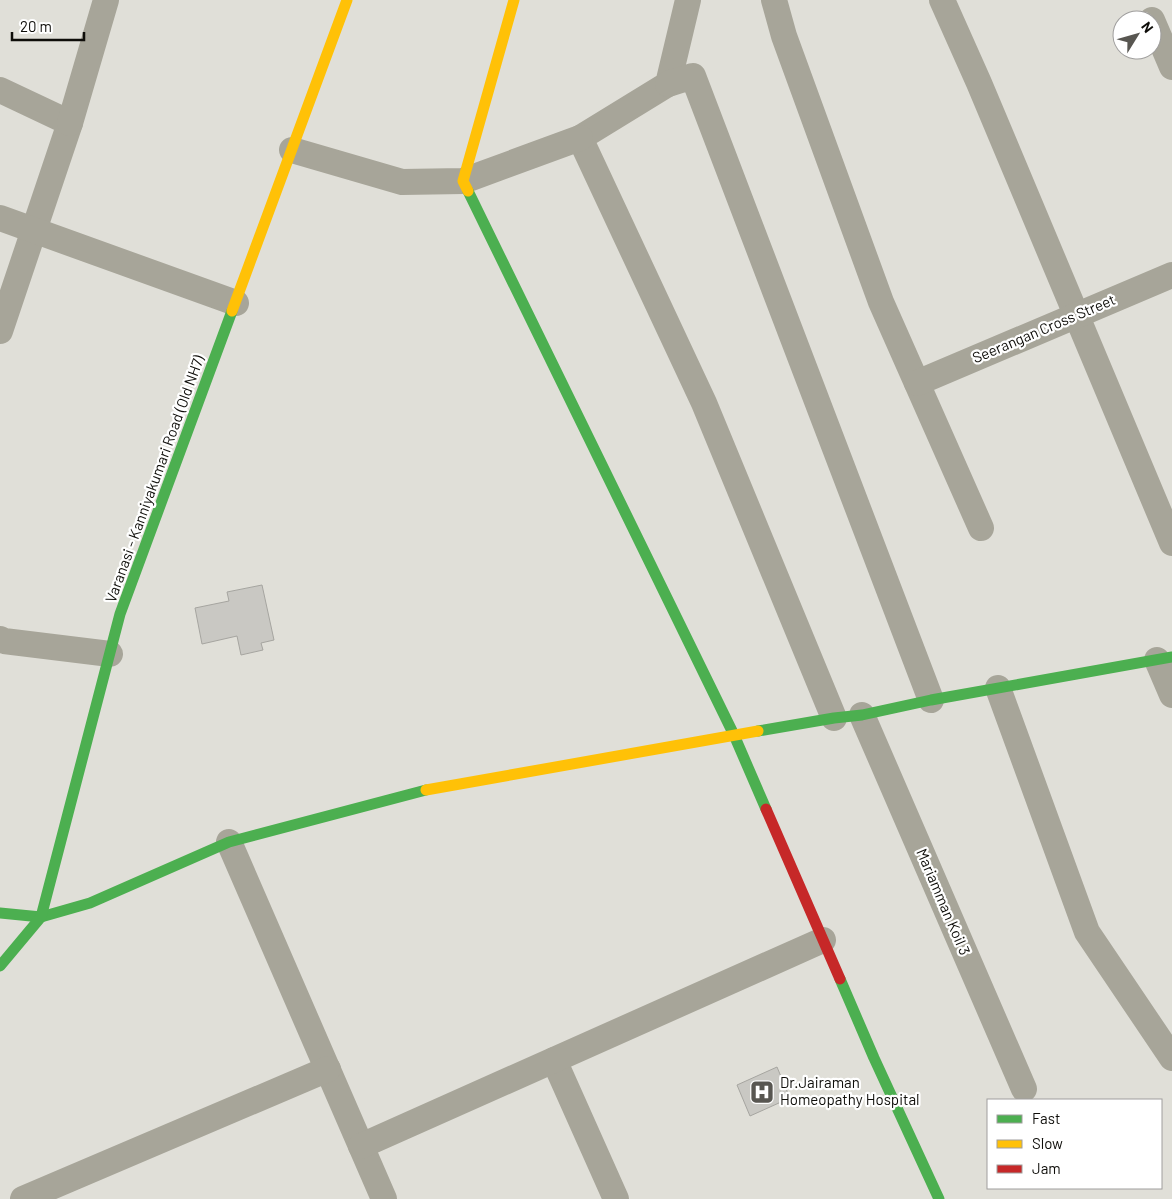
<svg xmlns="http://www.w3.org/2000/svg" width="1172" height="1199" font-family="Barlow,sans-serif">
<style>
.building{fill:#c9c8c3;stroke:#a6a5a0}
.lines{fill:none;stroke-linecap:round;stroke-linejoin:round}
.street{stroke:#a7a599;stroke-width:26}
.fast{stroke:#4caf50;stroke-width:11}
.slow{stroke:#ffc107;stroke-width:11}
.jam{stroke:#c62828;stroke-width:11}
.labels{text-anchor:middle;stroke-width:4.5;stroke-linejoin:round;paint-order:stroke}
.street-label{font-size:15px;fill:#0e0d09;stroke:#fff}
.poi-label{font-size:15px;fill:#0e0d09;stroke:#fff;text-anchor:start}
</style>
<rect width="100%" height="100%" fill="#e0dfd8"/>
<g class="building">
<path d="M 262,585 L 274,640 L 261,643 L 263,650 L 241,655 L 237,636 L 202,644 L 195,608 L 229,601 L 227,592 Z"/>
<path d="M 777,1067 L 790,1098 L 750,1116 L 737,1085 Z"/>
</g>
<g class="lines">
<g class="street">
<path d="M 688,0 L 668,84 L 580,138 L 704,403 L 834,718"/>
<path d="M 774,0 L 784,36 L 881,302 L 981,528"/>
<path d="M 942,0 L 979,83 L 1172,543"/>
<path d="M 1152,20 L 1172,67"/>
<path d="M 668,84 L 693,76 L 931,700"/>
<path d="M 0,90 L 70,123 L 0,331"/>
<path d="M 70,123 L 106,0"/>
<path d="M 292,150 L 402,182 L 463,181 L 580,138"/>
<path d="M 0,218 L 236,303"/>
<path d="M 917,383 L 1172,275"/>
<path d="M 0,639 L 4,641 L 110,654"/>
<path d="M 1157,660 L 1172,695"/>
<path d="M 998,688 L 1087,932 L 1172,1058"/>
<path d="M 862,715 L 1024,1089"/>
<path d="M 229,842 L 384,1199"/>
<path d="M 554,1060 L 616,1199"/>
<path d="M 361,1146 L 823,940"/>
<path d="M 23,1199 L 328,1069"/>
</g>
<g class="fast">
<path d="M 468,191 L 734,735 L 766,809"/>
<path d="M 758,731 L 834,718 L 862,715 L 931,700 L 1172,657"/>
<path d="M 0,913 L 41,917 L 90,903 L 229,842 L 426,790"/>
<path d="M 0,966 L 41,917 L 120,614 L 232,311"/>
<path d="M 840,979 L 874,1058 L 939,1199"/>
</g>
<g class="slow">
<path d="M 468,191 L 463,181 L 514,0"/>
<path d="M 232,311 L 347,0"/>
<path d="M 426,790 L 758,731"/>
</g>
<path class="jam" d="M 766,809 L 840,979"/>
</g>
<defs>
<g id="hospital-square" transform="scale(1.25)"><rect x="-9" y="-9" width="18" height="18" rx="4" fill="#585651" stroke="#fff"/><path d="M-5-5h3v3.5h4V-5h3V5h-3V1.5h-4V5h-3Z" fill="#fff"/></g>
</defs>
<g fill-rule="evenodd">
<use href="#hospital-square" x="762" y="1092"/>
</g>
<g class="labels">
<g class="street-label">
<text transform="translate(1044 329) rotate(-23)" y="5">Seerangan Cross Street</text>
<text transform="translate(155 479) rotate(-70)" y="5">Varanasi - Kanniyakumari Road (Old NH7)</text>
<text transform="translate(943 902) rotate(67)" y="5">Mariamman Koil 3</text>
</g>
<g class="poi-label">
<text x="780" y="1088">Dr.Jairaman<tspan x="780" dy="17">Homeopathy Hospital</tspan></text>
</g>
</g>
<rect x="987" y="1099" width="175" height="90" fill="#ffffff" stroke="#9f9e9d"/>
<rect x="997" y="1115" width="25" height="8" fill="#4caf50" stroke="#9f9e9d"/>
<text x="1032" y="1124" font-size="15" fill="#0e0d09">Fast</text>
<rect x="997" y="1140" width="25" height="8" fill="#ffc107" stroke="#9f9e9d"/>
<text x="1032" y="1149" font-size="15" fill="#0e0d09">Slow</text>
<rect x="997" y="1165" width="25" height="8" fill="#c62828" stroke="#9f9e9d"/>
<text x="1032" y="1174" font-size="15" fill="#0e0d09">Jam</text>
<g transform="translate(1137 35) rotate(53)"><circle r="24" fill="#ffffff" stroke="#9f9e9d"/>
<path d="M0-4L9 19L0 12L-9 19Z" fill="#585651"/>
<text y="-8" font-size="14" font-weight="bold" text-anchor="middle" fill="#0e0d09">N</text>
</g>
<path d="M12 32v8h72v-8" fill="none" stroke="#0e0d09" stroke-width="2.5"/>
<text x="20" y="32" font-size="15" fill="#0e0d09" stroke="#ffffff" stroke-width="4" paint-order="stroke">20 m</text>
</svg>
